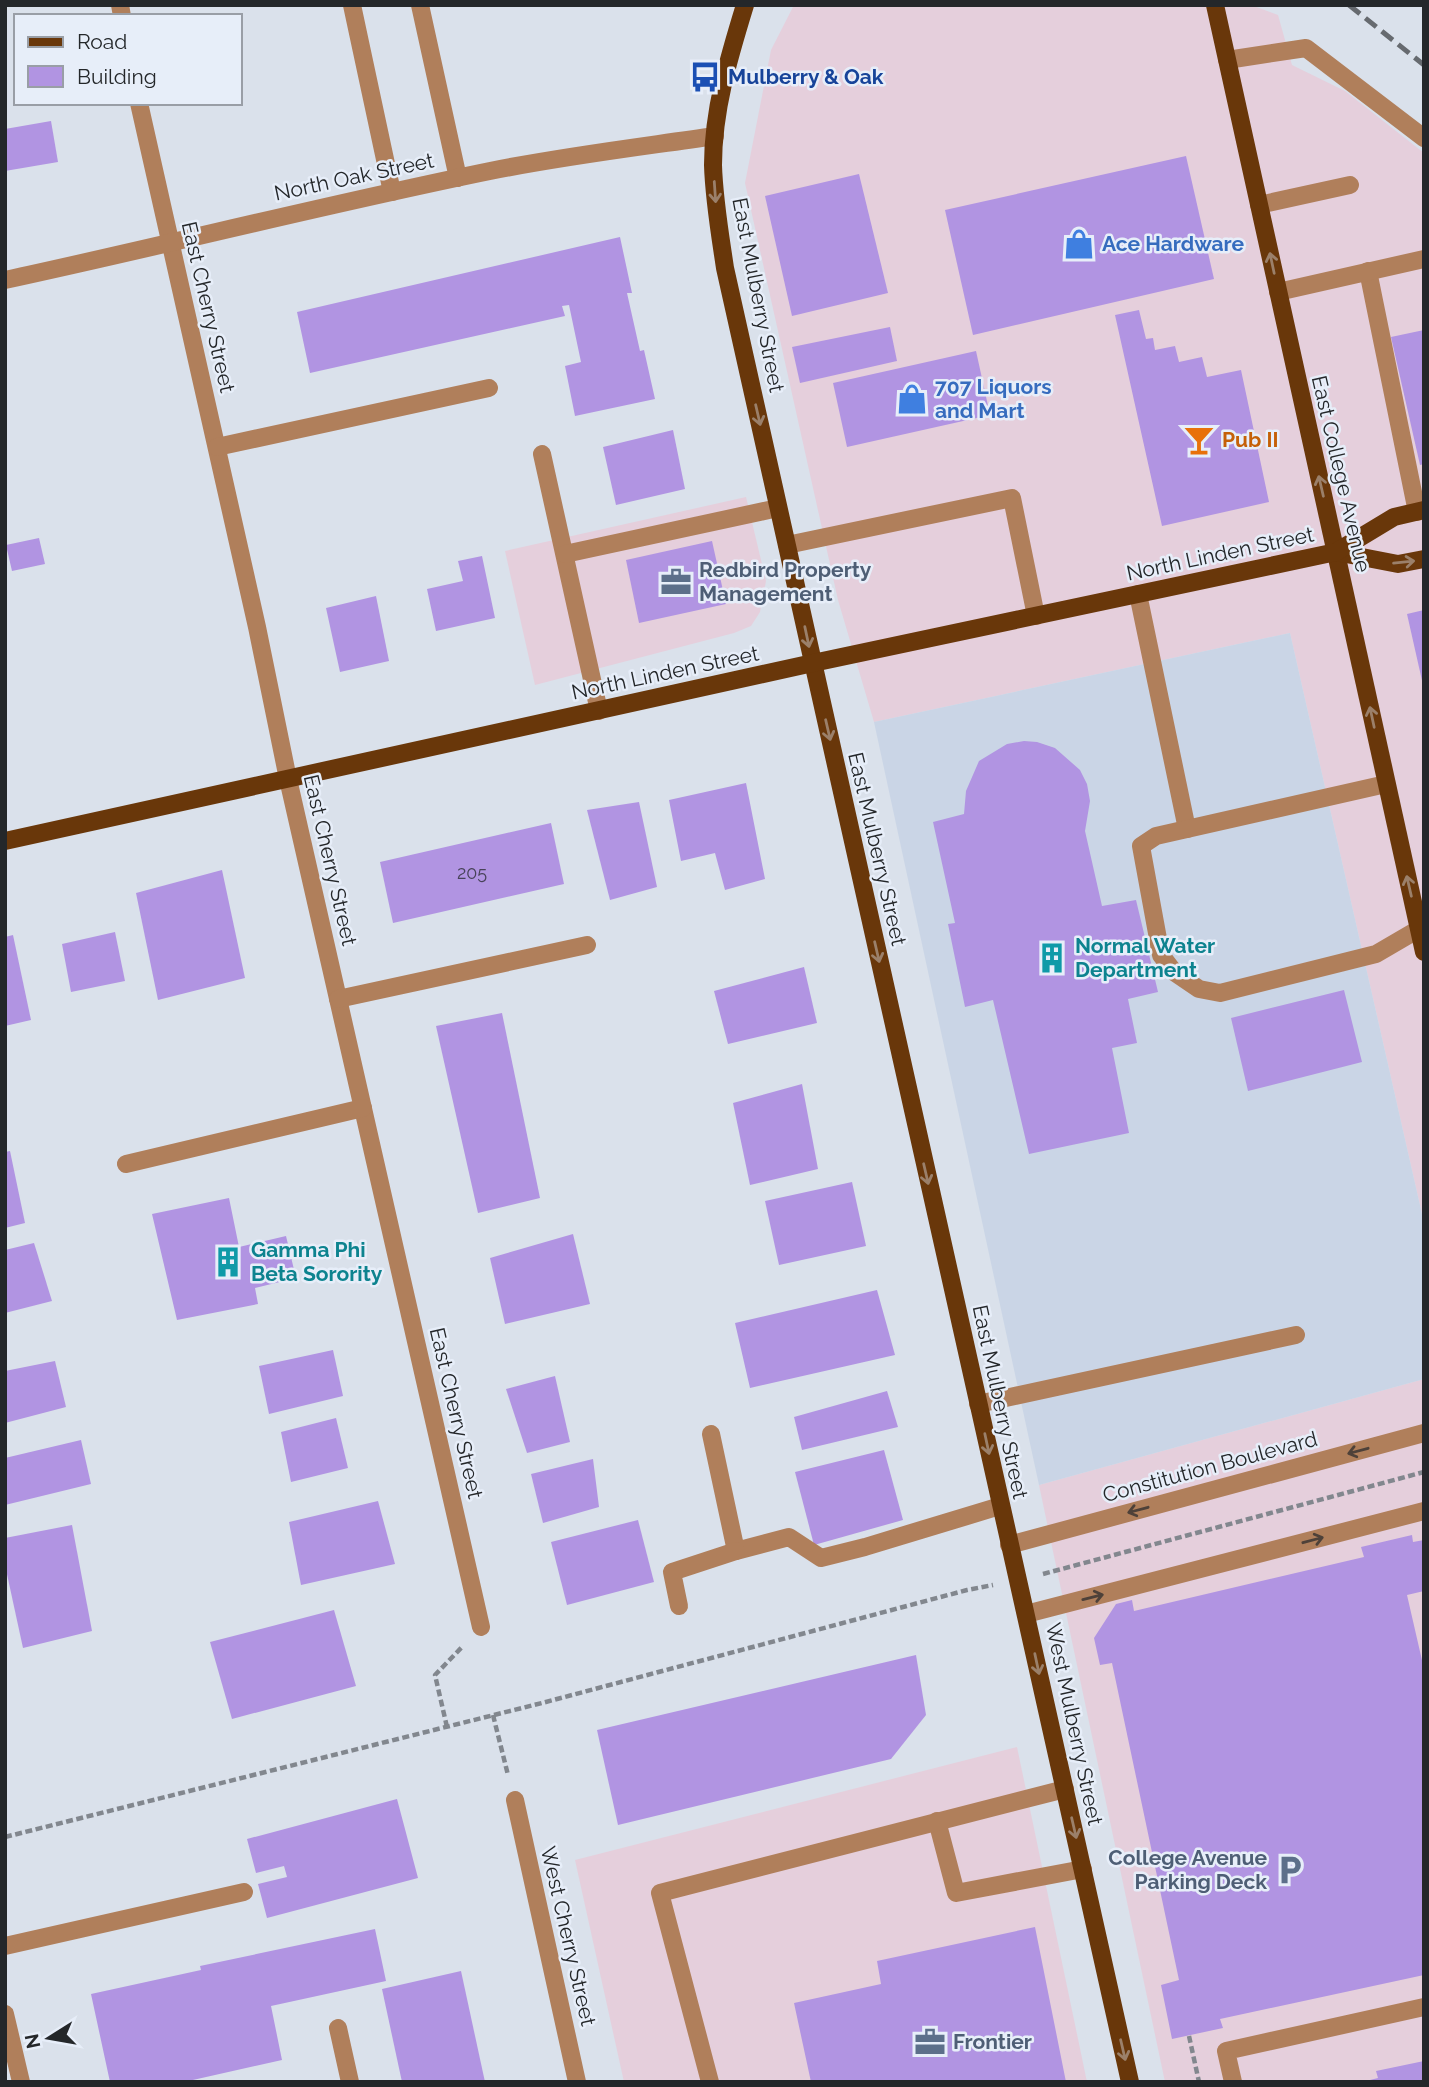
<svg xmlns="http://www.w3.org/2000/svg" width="1429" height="2087" font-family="Raleway,sans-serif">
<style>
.commercial{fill:#e5cfdc}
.built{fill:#cad5e6}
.building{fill:#b194e2}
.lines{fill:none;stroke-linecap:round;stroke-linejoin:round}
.path{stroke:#82878e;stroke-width:4.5;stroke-dasharray:7 3.5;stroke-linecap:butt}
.minor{stroke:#b07f5b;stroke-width:18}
.major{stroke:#69370a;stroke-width:18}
.rail{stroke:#666a6f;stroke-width:5;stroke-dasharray:14 7;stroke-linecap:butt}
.oneway{stroke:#9b806a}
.oneway2{stroke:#4e4139}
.labels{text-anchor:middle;stroke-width:5;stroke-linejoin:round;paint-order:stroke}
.number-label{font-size:18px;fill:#474258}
.transit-label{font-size:21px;font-weight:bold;fill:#164399;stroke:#e7eef9;text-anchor:start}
.street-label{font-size:21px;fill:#24272a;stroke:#e7eef9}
.shop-label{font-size:21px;font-weight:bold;fill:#366cbe;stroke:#e7eef9;text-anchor:start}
.food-label{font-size:21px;font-weight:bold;fill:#c56008;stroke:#e7eef9;text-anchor:start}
.service-label{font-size:21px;font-weight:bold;fill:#4e5e75;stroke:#e7eef9;text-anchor:start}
.culture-label{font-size:21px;font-weight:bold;fill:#0d838f;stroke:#e7eef9;text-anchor:start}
</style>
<rect width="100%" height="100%" fill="#dae1eb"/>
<g class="commercial">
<path d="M 794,5 L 1251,5 L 1278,15 L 1292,65 L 1345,91 L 1424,153 L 1424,1223 L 1290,633 L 874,722 L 838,600 L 745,183 L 771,50 Z"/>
<path d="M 746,497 L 766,581 L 760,612 L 751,626 L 734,633 L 535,685 L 505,551 Z"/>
<path d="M 1424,1379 L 1424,2082 L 1165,2082 L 1039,1485 Z"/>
<path d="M 1017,1747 L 1087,2082 L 624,2082 L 575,1860 Z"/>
</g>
<path class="built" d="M 1290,633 L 1424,1223 L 1424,1379 L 1039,1485 L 874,722 Z"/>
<g class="building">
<path d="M 51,121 L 58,162 L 5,171 L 5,129 Z"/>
<path d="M 1186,156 L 1214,279 L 973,335 L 945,210 Z"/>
<path d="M 859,174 L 888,293 L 792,316 L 765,196 Z"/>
<path d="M 620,237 L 632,293 L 627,293 L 640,351 L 644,350 L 655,399 L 575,416 L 565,366 L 581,362 L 569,305 L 562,306 L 565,316 L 310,373 L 297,312 Z"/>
<path d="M 1139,310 L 1146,339 L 1153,338 L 1155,350 L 1175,346 L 1179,362 L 1202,357 L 1207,377 L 1241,370 L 1269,502 L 1162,526 L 1115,315 Z"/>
<path d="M 890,327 L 897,361 L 800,383 L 792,347 Z"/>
<path d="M 1424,330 L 1424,464 L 1420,465 L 1391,337 Z"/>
<path d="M 976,351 L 990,415 L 847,447 L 833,383 Z"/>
<path d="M 673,430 L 685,489 L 616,505 L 603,447 Z"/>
<path d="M 39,538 L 45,564 L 12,571 L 6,545 Z"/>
<path d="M 712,541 L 726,604 L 639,623 L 626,560 Z"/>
<path d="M 482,556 L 495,618 L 436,631 L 427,589 L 463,581 L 458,561 Z"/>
<path d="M 376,596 L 389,661 L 340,672 L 326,608 Z"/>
<path d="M 1424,610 L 1424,685 L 1423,685 L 1407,614 Z"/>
<path d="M 1024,741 L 1037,742 L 1055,748 L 1080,770 L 1087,784 L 1090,801 L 1085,831 L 1102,906 L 1136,900 L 1158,992 L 1128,999 L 1137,1043 L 1112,1048 L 1129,1133 L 1029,1154 L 993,1000 L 965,1007 L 948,924 L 955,923 L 933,822 L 964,814 L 966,791 L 979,761 L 1007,744 Z"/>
<path d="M 746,783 L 765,879 L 725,890 L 715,853 L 681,861 L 669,800 Z"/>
<path d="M 639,802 L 657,887 L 610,900 L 587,810 Z"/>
<path d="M 551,823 L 564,884 L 393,923 L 380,862 Z"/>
<path d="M 222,870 L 245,978 L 158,1000 L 136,893 Z"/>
<path d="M 115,932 L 125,981 L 71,992 L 62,944 Z"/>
<path d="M 13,935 L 31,1020 L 5,1026 L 5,937 Z"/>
<path d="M 804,967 L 817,1023 L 728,1044 L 714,991 Z"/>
<path d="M 1344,990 L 1362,1062 L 1248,1091 L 1231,1018 Z"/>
<path d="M 502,1013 L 540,1198 L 478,1213 L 436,1026 Z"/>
<path d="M 802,1084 L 818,1169 L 750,1185 L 733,1103 Z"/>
<path d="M 10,1151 L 25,1223 L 5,1228 L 5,1152 Z"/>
<path d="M 852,1182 L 866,1246 L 779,1265 L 765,1201 Z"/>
<path d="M 229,1198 L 239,1247 L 286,1236 L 296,1278 L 255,1288 L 258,1304 L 177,1320 L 152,1214 Z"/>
<path d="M 573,1234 L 590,1304 L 505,1324 L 490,1258 Z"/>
<path d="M 34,1243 L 52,1301 L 5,1313 L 5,1250 Z"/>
<path d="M 877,1290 L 895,1355 L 750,1388 L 735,1323 Z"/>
<path d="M 333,1350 L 343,1396 L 269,1414 L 259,1366 Z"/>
<path d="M 55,1361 L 66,1407 L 5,1423 L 5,1371 Z"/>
<path d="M 555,1376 L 570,1442 L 527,1453 L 506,1389 Z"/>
<path d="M 887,1391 L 898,1427 L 802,1450 L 794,1417 Z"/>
<path d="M 336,1418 L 348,1468 L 291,1482 L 281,1432 Z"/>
<path d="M 81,1440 L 91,1484 L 5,1505 L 5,1458 Z"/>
<path d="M 884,1450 L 903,1520 L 814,1545 L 795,1472 Z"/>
<path d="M 593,1459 L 599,1507 L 543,1523 L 531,1474 Z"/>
<path d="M 378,1501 L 395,1564 L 301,1585 L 289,1522 Z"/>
<path d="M 638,1520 L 654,1582 L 567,1605 L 551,1542 Z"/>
<path d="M 72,1525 L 92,1631 L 23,1648 L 5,1565 L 5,1538 Z"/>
<path d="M 1412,1535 L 1413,1542 L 1424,1540 L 1424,1591 L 1407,1595 L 1424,1669 L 1424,1975 L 1220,2019 L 1223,2028 L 1172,2039 L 1161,1985 L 1179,1980 L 1112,1663 L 1100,1665 L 1094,1638 L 1116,1604 L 1132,1600 L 1134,1611 L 1364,1557 L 1361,1547 Z"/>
<path d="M 334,1610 L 356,1686 L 232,1719 L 210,1642 Z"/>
<path d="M 916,1655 L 926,1715 L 891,1759 L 618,1825 L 597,1730 Z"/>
<path d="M 397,1799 L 418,1878 L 267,1918 L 258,1884 L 287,1877 L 284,1866 L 256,1873 L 247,1839 Z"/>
<path d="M 1035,1927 L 1066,2082 L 811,2082 L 794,2003 L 881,1984 L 877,1961 Z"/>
<path d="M 375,1929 L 386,1981 L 271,2006 L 282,2060 L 184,2082 L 110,2082 L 91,1994 L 201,1970 L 200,1966 Z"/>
<path d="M 461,1971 L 485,2082 L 402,2082 L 382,1989 Z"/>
<path d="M 1424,2061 L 1424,2082 L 1362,2082 L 1378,2078 L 1376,2071 Z"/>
</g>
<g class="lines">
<g class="path">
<path d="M 1043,1574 L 1424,1472"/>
<path d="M 493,1715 L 508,1775"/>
<path d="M 447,1727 L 435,1675 L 463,1646"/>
<path d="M 5,1837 L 542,1703 L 967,1590 L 993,1585"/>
<path d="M 1189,2036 L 1199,2082"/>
</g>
<g class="minor">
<path d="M 120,5 L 122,16"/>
<path d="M 352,5 L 392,192"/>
<path d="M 420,5 L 458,178"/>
<path d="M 1227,60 L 1306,48 L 1424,138"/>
<path d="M 139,103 L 257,627 L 288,779 L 481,1627"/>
<path d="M 1259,205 L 1350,185"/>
<path d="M 1368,271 L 1417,512"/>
<path d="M 5,280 C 167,245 328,204 490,171 C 564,156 640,147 715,136"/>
<path d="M 1278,292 L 1424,259"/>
<path d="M 217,447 L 489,388"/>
<path d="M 542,454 L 599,711"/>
<path d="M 787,545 L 1012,498 L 1036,616"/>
<path d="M 565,554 L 778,508"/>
<path d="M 1138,594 L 1187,829"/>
<path d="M 1386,784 L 1156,836 L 1141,846 L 1161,955 L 1174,972 L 1199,989 L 1220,993 L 1376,954 L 1424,926"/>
<path d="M 338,999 L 587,945"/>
<path d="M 126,1164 L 363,1108"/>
<path d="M 978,1404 L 1296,1335"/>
<path d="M 711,1434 L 736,1551 L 789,1537 L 821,1558 L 865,1547 L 1000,1506"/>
<path d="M 1009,1545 L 1424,1433"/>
<path d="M 679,1606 L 672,1572 L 736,1551"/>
<path d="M 1026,1614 L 1424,1511"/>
<path d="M 515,1800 L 577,2082"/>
<path d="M 937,1821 L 956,1893 L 1083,1869"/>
<path d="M 5,1946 L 244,1892"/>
<path d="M 5,2014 L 21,2082"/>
<path d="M 338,2028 L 350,2082"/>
<path d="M 710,2082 L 660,1893 L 1065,1789"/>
<path d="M 1233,2082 L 1226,2051 L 1424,2007"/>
</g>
<g class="major">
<path d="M 745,5 C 729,57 713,110 713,165 C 714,200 720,234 725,268 L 1130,2082"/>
<path d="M 1215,5 L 1424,952"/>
<path d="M 1336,552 L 1398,564 L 1424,559"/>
<path d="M 5,841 L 813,663 L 1336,552 L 1394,517 L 1424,510"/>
</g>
<path class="rail" d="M 1349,5 L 1424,65"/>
</g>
<defs><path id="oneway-shaft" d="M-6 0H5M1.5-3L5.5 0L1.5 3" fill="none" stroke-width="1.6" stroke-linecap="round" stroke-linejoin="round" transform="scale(1.75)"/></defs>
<g class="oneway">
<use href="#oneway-shaft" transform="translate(715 192) rotate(86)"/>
<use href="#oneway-shaft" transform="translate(1272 263) rotate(-102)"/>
<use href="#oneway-shaft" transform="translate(758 415) rotate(77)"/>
<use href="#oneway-shaft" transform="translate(1321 486) rotate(-103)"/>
<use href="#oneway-shaft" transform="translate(1404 562) rotate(-6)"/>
<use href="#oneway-shaft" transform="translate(807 637) rotate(78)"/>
<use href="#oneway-shaft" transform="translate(1372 717) rotate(-102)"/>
<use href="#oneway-shaft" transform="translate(828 730) rotate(77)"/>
<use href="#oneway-shaft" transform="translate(1409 886) rotate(-103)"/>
<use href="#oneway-shaft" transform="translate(877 952) rotate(77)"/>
<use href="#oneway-shaft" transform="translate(926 1174) rotate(77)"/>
<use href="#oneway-shaft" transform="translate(987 1444) rotate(78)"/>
<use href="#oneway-shaft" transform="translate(1037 1664) rotate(78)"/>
<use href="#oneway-shaft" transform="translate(1074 1828) rotate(77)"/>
<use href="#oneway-shaft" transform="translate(1123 2050) rotate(77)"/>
</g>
<g class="oneway2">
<use href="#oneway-shaft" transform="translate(1358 1451) rotate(165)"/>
<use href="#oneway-shaft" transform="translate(1138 1510) rotate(165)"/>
<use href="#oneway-shaft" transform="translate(1313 1540) rotate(-15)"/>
<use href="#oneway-shaft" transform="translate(1093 1597) rotate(-14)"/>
</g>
<defs>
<g id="bus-bare" transform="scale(2.415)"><path d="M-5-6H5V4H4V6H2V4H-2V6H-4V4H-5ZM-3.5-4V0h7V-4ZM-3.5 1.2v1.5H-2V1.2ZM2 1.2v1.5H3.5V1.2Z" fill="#1a4fb4" stroke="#e7eef9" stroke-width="2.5" paint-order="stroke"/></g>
<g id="shop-bare" transform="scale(2.415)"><path d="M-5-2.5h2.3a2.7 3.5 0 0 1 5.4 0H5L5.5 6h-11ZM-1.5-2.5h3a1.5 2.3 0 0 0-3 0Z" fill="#3f7fe0" stroke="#e7eef9" stroke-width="2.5" paint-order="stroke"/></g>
<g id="bar-bare" transform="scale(2.415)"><path d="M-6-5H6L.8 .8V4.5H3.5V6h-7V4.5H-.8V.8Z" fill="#e8710a" stroke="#e7eef9" stroke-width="2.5" paint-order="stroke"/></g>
<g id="office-bare" transform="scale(2.415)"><path d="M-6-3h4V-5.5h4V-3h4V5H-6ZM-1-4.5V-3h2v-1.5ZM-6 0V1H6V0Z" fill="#5c6f8a" stroke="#e7eef9" stroke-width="2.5" paint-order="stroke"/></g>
<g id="building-bare" transform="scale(2.415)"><path d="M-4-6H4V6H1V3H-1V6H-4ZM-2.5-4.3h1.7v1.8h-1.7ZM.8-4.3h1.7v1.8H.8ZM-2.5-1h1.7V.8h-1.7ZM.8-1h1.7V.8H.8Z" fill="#0f9aa8" stroke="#e7eef9" stroke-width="2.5" paint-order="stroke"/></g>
<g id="parking-bare" transform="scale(2.415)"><path d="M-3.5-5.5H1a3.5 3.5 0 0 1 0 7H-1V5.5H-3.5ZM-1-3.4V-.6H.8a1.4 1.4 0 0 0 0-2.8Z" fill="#5c6f8a" stroke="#e7eef9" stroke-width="2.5" paint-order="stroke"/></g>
</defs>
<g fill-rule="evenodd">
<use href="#bus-bare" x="705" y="77"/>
<use href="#shop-bare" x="1079" y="244"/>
<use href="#shop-bare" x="912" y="399"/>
<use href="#bar-bare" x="1199" y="440"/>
<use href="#office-bare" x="676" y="582"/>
<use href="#building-bare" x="1052" y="958"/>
<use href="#building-bare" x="228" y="1262"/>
<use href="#parking-bare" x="1290" y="1870"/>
<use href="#office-bare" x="930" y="2042"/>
</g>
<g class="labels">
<g class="number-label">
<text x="472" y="879">205</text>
</g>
<g class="transit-label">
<text x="728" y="84">Mulberry &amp; Oak</text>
</g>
<g class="street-label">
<text transform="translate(354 177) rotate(-12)" y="7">North Oak Street</text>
<text transform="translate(758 295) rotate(79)" y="7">East Mulberry Street</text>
<text transform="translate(208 307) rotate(77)" y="7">East Cherry Street</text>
<text transform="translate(1341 474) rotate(77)" y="7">East College Avenue</text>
<text transform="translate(1220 554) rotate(-12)" y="7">North Linden Street</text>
<text transform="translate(665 673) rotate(-12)" y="7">North Linden Street</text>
<text transform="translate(877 849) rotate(77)" y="7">East Mulberry Street</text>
<text transform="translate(330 860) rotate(77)" y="7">East Cherry Street</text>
<text transform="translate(1000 1402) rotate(78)" y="7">East Mulberry Street</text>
<text transform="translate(456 1413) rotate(77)" y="7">East Cherry Street</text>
<text transform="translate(1210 1467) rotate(-15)" y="7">Constitution Boulevard</text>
<text transform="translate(1074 1724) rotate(78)" y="7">West Mulberry Street</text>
<text transform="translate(568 1936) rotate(77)" y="7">West Cherry Street</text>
</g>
<g class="shop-label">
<text x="1102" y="251">Ace Hardware</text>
<text x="935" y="394">707 Liquors<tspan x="935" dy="24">and Mart</tspan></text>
</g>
<g class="food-label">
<text x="1222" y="447">Pub II</text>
</g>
<g class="service-label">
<text x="699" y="577">Redbird Property<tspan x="699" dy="24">Management</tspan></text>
<text x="1267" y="1865" text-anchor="end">College Avenue<tspan x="1267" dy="24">Parking Deck</tspan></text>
<text x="953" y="2049">Frontier</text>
</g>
<g class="culture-label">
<text x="1075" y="953">Normal Water<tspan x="1075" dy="24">Department</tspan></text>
<text x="251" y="1257">Gamma Phi<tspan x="251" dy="24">Beta Sorority</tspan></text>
</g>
</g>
<rect width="1429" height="2087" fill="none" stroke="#24272a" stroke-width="14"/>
<rect x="14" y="14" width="228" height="91" fill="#e7eef9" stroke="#999ea6" stroke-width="2"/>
<rect x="28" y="37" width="35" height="10" fill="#69370a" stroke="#999ea6" stroke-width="2"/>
<text x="77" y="49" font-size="21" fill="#24272a">Road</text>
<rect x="28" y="66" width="35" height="21" fill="#b194e2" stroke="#999ea6" stroke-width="2"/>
<text x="77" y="84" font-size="21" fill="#24272a">Building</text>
<g transform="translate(49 2038) rotate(259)" stroke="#e7eef9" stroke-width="5" paint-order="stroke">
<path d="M0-5L12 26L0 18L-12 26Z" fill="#24272a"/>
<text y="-10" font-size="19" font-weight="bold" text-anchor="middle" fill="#24272a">N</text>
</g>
</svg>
